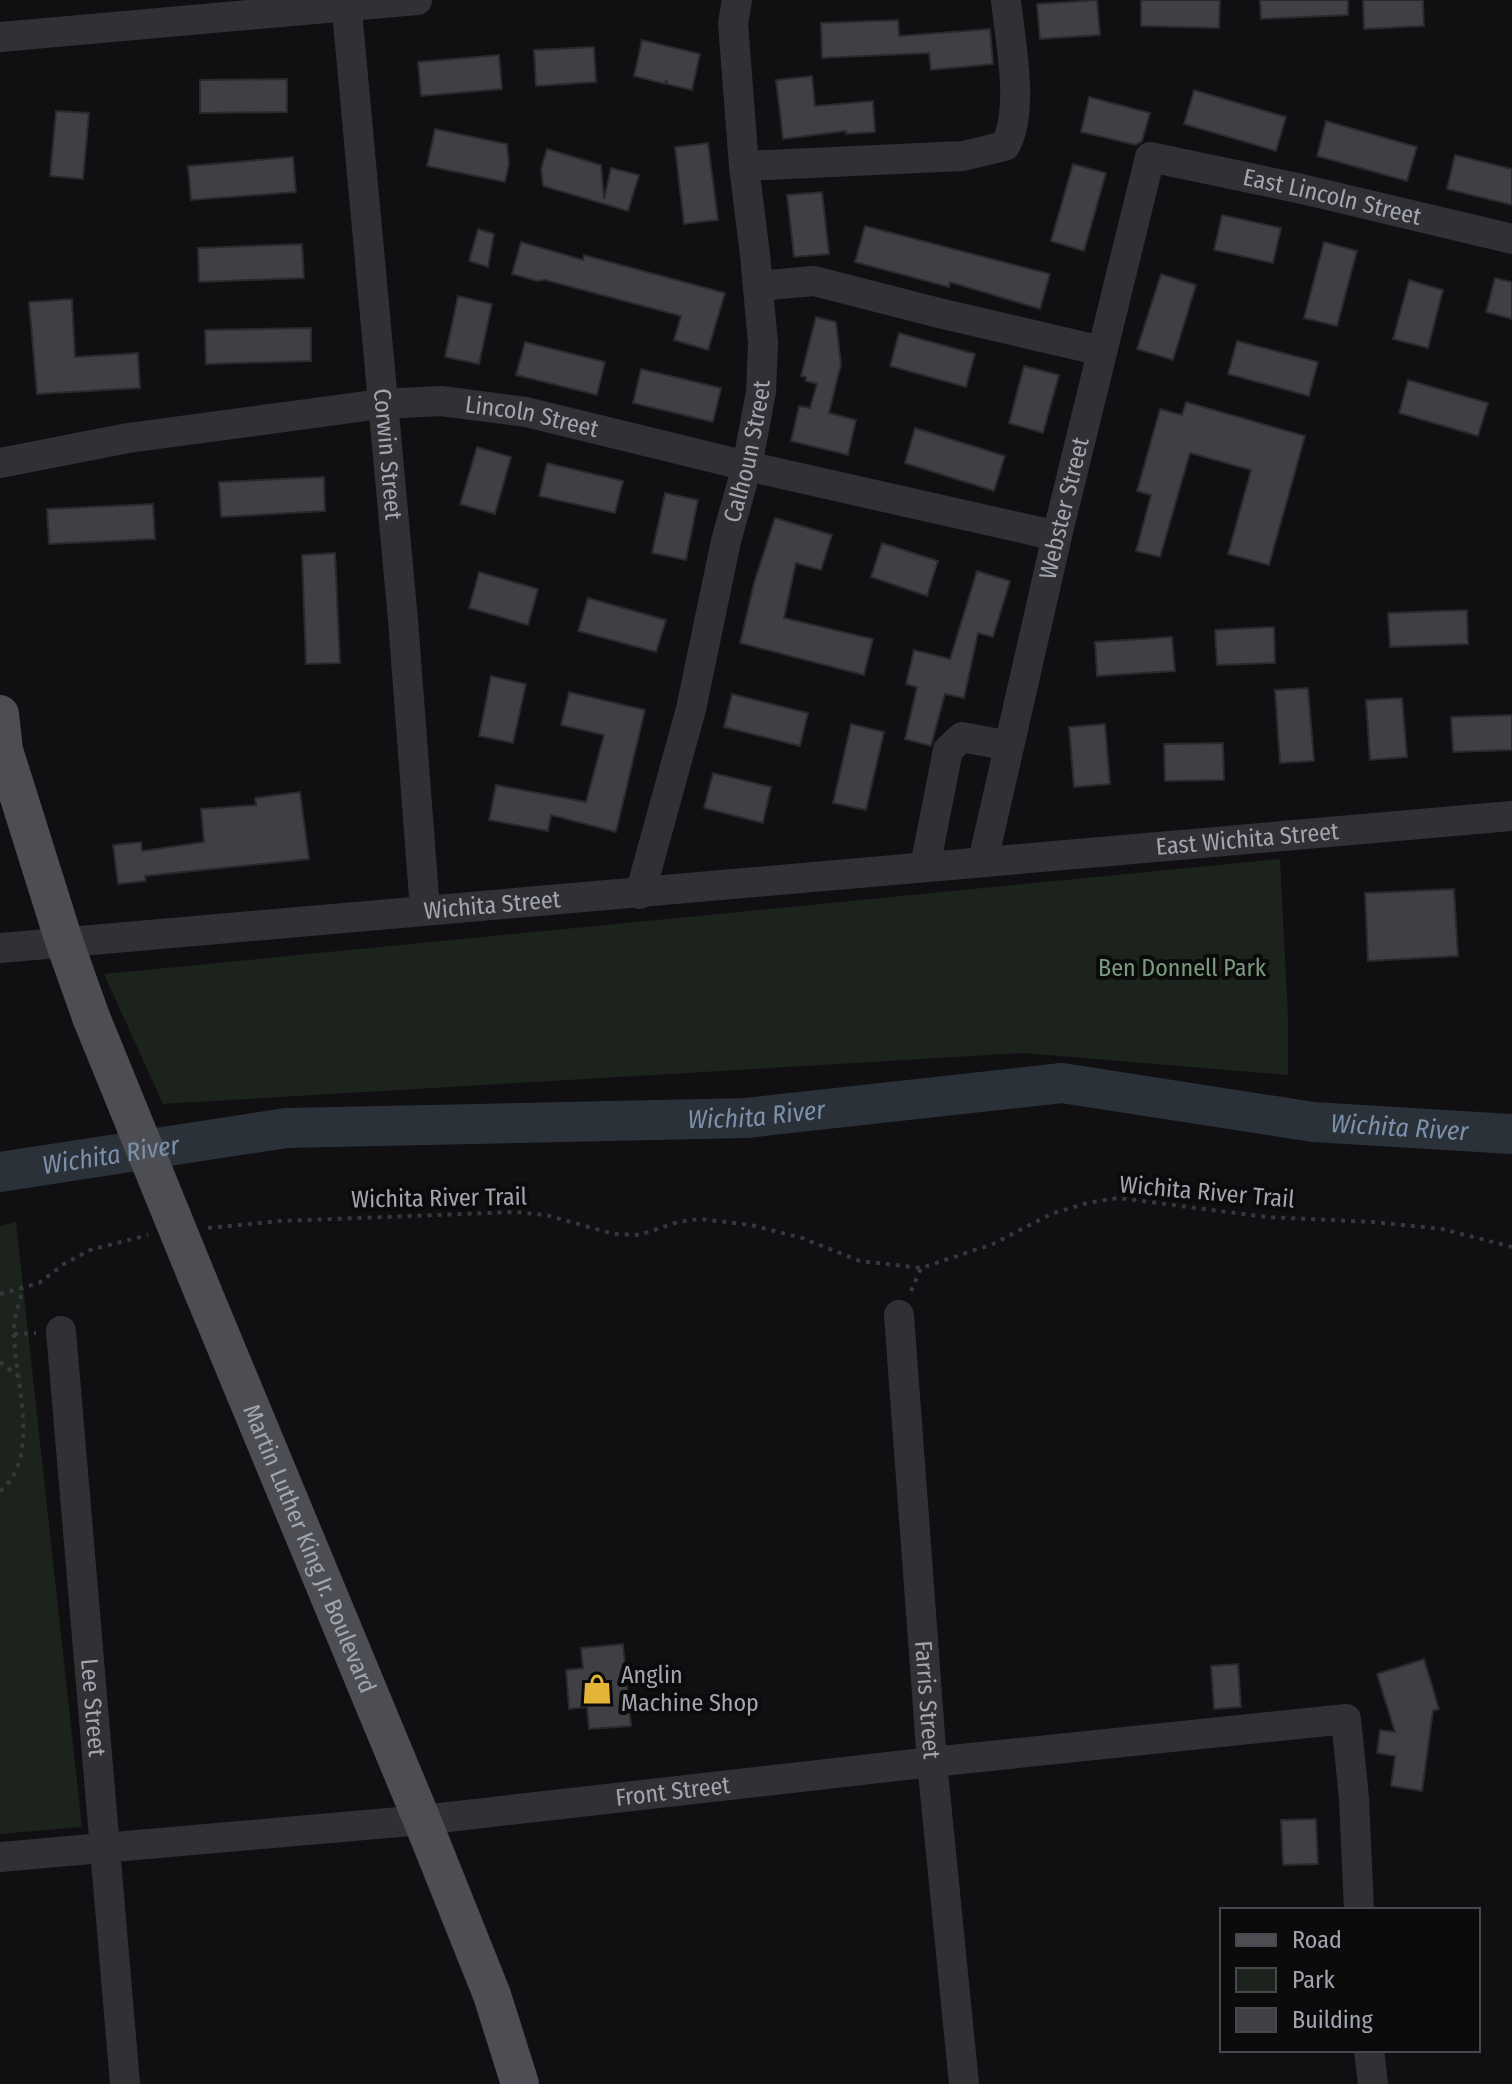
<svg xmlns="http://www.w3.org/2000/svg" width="1512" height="2084" font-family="'Fira Sans Condensed',sans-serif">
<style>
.green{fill:#1c231d}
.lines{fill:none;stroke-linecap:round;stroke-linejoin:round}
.river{stroke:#2a3138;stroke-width:40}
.building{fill:#3f4044;stroke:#2a2a2d;stroke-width:2}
.path{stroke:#37383c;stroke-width:4;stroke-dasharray:4 6;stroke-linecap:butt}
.minor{stroke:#313135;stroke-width:30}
.major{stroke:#4d4e54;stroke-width:38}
.major-bridge{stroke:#4d4e54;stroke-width:38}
.labels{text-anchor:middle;stroke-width:8;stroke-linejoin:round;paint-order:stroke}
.street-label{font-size:24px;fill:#a2a5b0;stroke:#0b0b0c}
.park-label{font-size:24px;fill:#7a9a7e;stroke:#0b0b0c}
.poi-label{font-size:24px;fill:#a2a5b0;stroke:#0b0b0c;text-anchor:start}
.water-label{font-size:26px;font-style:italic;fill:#7b90aa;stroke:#0b0b0c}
</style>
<rect width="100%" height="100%" fill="#100f11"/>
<g class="green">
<path d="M 1280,859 L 1288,1016 L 1288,1075 L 1024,1053 L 163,1104 L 104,974 Z"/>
<path d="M 16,1222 L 82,1827 L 0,1834 L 0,1226 Z"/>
</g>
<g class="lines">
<path class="river" id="s1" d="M 0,1172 L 286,1128 L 746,1118 L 1062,1083 L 1313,1122 L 1512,1134"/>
</g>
<g class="building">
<path d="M 1097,0 L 1100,35 L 1040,39 L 1037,4 Z"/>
<path d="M 1141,0 L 1220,0 L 1219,28 L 1141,26 Z"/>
<path d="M 1260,0 L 1348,0 L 1348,15 L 1261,19 Z"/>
<path d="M 1363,0 L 1423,0 L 1424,26 L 1364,29 Z"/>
<path d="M 898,20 L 899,36 L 990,29 L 993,64 L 931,70 L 929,53 L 822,58 L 821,23 Z"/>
<path d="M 642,40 L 700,54 L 692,90 L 667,84 L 666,80 L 665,84 L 634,76 Z"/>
<path d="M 594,47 L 596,82 L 536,86 L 534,50 Z"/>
<path d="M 499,55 L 502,89 L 421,96 L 418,62 Z"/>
<path d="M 812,76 L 815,106 L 873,101 L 875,132 L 846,134 L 846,131 L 783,139 L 776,80 Z"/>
<path d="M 287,79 L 287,112 L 200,113 L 200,80 Z"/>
<path d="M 1194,90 L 1286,117 L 1276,151 L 1184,124 Z"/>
<path d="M 1089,97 L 1150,113 L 1142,141 L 1136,145 L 1081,132 Z"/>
<path d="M 56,111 L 89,113 L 83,179 L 50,176 Z"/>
<path d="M 1326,121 L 1417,147 L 1407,181 L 1317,156 Z"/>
<path d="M 435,129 L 507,144 L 509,164 L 505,182 L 427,166 Z"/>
<path d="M 708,143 L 718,220 L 684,224 L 675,147 Z"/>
<path d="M 547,149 L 601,165 L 604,199 L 611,168 L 639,175 L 628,211 L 543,186 L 541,169 Z"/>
<path d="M 1455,155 L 1512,169 L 1512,205 L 1447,189 Z"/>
<path d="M 293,157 L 296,192 L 191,200 L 188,166 Z"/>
<path d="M 1073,164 L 1106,173 L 1084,251 L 1051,241 Z"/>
<path d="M 822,192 L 829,254 L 794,257 L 787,195 Z"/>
<path d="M 1222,215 L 1281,228 L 1273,263 L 1214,250 Z"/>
<path d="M 865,226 L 1050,274 L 1040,309 L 950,282 L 949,287 L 855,262 Z"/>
<path d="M 478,229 L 494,234 L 488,267 L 469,261 Z"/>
<path d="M 521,242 L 583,260 L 584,255 L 725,293 L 708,350 L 674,340 L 681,316 L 545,280 L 537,281 L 512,274 Z"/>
<path d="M 1324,242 L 1357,251 L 1337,326 L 1304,318 Z"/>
<path d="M 302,244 L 304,278 L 199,282 L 198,248 Z"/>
<path d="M 1161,274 L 1196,285 L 1173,360 L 1137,349 Z"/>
<path d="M 1495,278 L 1512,282 L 1512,319 L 1486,312 Z"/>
<path d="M 1409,280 L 1443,290 L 1428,348 L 1393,339 Z"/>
<path d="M 458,296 L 492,304 L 479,364 L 445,357 Z"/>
<path d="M 72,299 L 75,357 L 138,353 L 140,388 L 37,394 L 29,302 Z"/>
<path d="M 816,317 L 836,322 L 841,364 L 829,413 L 856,420 L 848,455 L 791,441 L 799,406 L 810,408 L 817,384 L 806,381 L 806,377 L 801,376 Z"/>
<path d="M 311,328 L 311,361 L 206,364 L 205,330 Z"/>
<path d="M 899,333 L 975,354 L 966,387 L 890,366 Z"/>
<path d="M 1237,341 L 1318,362 L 1309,396 L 1228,374 Z"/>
<path d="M 525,342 L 605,362 L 597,395 L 516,375 Z"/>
<path d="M 1024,366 L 1059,375 L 1043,433 L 1009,423 Z"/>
<path d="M 641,369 L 721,388 L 713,422 L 633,403 Z"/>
<path d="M 1408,380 L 1488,403 L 1478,436 L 1399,413 Z"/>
<path d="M 1186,402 L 1305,436 L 1269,565 L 1228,554 L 1251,470 L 1190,453 L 1160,557 L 1136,551 L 1151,495 L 1137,491 L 1160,409 L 1182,415 Z"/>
<path d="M 915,428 L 1005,456 L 994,491 L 905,463 Z"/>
<path d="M 477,447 L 511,457 L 495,514 L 460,504 Z"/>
<path d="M 547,463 L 623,481 L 615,513 L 539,496 Z"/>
<path d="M 324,477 L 325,511 L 221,517 L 219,482 Z"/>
<path d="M 665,493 L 698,500 L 686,560 L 652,553 Z"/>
<path d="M 153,504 L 155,539 L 49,544 L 47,509 Z"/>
<path d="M 775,518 L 832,535 L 821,570 L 796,563 L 784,618 L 873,639 L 864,675 L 740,643 L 754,583 Z"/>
<path d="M 882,543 L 938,561 L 927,596 L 871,577 Z"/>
<path d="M 335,553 L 340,663 L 306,664 L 302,555 Z"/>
<path d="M 977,571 L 1010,581 L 993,637 L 978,633 L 964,698 L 945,694 L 931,746 L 905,739 L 917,687 L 906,684 L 914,650 L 950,659 Z"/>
<path d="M 479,572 L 538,589 L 528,625 L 469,608 Z"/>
<path d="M 588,598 L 666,620 L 656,652 L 578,631 Z"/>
<path d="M 1467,610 L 1468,644 L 1390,647 L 1388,613 Z"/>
<path d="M 1274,627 L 1275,663 L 1217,665 L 1215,630 Z"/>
<path d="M 1172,637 L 1175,671 L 1097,676 L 1095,642 Z"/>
<path d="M 491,676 L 526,684 L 513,743 L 479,736 Z"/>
<path d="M 1308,688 L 1314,761 L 1280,763 L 1275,690 Z"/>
<path d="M 569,692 L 645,710 L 616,832 L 551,815 L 548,831 L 489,820 L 496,785 L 586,802 L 604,735 L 561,725 Z"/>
<path d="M 732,694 L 808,713 L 800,746 L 724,727 Z"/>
<path d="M 1402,698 L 1407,757 L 1370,760 L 1366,700 Z"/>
<path d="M 1512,715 L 1512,750 L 1453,752 L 1451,717 Z"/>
<path d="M 851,724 L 884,732 L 866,810 L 833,803 Z"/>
<path d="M 1105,724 L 1110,784 L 1074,787 L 1069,727 Z"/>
<path d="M 1223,743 L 1224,780 L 1165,781 L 1164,744 Z"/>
<path d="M 713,773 L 771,787 L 763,823 L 704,808 Z"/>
<path d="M 300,792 L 309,859 L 145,876 L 146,881 L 118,884 L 113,845 L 141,842 L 142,851 L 204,842 L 201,809 L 256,805 L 255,798 Z"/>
<path d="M 1454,889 L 1458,956 L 1368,961 L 1365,893 Z"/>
<path d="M 623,1644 L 631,1726 L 589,1729 L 587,1707 L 569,1709 L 566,1670 L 583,1668 L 581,1648 Z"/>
<path d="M 1424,1659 L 1439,1709 L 1433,1711 L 1422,1791 L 1391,1786 L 1395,1756 L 1377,1753 L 1380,1730 L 1395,1732 L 1377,1674 Z"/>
<path d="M 1238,1664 L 1241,1707 L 1214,1709 L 1211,1666 Z"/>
<path d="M 1316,1819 L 1318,1864 L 1283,1865 L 1281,1820 Z"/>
</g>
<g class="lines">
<g class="path">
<path d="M 208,1228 L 280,1221 L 516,1212 L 546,1215 L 614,1234 L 639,1235 L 678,1222 L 700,1219 L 751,1225 L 802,1238 L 860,1261 L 921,1268 L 993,1244 L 1051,1214 L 1087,1203 L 1118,1198 L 1267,1217 L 1373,1222 L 1442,1229 L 1512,1247"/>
<path d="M 911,1291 L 921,1268"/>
<path d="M 0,1294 L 39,1283 L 64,1264 L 90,1250 L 148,1235"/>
<path d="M 14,1334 L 36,1333"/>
<path d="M 0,1362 L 18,1376"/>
<path d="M 0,1491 C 42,1459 14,1376 14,1333 C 14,1317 19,1304 23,1289"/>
</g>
<g class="minor">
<path id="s2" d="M 346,0 L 403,620 L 425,910"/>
<path d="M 0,37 L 417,0"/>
<path d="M 744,166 L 963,156 L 1005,146 C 1025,110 1010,41 1006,0"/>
<path d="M 758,286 L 814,281 L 943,314 L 1102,351"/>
<path id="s3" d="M 0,463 L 128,438 L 381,404 L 441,401 L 526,412 L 747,466 L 1057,536"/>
<path id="s4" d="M 983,861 L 1057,536 L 1150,157 L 1302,189 L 1512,239"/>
<path d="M 925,867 L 948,750 L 962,737 L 1009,746"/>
<path id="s5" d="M 640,894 L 691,709 L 726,541 L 747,466 L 761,392 L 763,343 L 755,255 L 744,166 L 733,23 L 737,0"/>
<path id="s6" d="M 0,948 L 1512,816"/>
<path id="s7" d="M 899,1315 L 932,1762 L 964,2084"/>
<path id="s8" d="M 61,1331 L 125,2084"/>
<path id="s9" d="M 0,1857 L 422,1820 L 932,1762 L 1346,1719 L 1354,1798 L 1359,1910"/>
<path d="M 1369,2050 L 1373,2084"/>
</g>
<g class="major">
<path d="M 0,714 L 4,750 L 64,941 L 91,1017"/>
<path id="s10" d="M 203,1292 L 422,1820 L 492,1995 L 520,2084"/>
</g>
<path class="major-bridge" d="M 91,1017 L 203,1292"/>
</g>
<defs>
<g id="shop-bare" transform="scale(2.4)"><path d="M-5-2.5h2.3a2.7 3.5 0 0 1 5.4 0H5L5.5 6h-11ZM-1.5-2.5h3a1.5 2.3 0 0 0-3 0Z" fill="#e2b536" stroke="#0b0b0c" stroke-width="2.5" paint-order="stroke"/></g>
</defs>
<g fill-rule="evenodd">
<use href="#shop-bare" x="597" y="1689"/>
</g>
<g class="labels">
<g class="street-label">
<text dy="8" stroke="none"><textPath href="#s4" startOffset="910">East Lincoln Street</textPath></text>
<text dy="8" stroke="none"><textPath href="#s3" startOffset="538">Lincoln Street</textPath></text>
<text dy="8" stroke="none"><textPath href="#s5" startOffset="456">Calhoun Street</textPath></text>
<text dy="8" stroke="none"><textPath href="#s2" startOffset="456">Corwin Street</textPath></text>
<text dy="8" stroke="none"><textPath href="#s4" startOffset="362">Webster Street</textPath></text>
<text dy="8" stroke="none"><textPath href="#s6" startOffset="1252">East Wichita Street</textPath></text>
<text dy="8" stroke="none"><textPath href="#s6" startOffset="494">Wichita Street</textPath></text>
<text transform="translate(1207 1192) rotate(5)" y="8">Wichita River Trail</text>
<text transform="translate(439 1198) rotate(-1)" y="8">Wichita River Trail</text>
<text dy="8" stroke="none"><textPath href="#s10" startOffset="278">Martin Luther King Jr. Boulevard</textPath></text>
<text dy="8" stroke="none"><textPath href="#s7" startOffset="386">Farris Street</textPath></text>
<text dy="8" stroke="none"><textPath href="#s8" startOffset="378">Lee Street</textPath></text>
<text dy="8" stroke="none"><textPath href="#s9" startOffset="676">Front Street</textPath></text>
</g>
<g class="park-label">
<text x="1182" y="976">Ben Donnell Park</text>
</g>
<g class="poi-label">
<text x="621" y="1683">Anglin<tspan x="621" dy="28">Machine Shop</tspan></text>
</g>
<g class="water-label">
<text dy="9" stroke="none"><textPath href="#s1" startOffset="760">Wichita River</textPath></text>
<text dy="9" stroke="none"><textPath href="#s1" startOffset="1408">Wichita River</textPath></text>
<text dy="9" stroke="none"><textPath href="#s1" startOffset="112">Wichita River</textPath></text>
</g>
</g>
<rect x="1220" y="1908" width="260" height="144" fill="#0b0b0c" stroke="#47494e" stroke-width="2"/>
<rect x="1236" y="1934" width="40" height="12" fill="#4d4e54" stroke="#47494e" stroke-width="2"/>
<text x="1292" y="1948" font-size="24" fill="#a2a5b0">Road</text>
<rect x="1236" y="1968" width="40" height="24" fill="#1c231d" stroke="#47494e" stroke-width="2"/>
<text x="1292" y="1988" font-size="24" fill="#a2a5b0">Park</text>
<rect x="1236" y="2008" width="40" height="24" fill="#3f4044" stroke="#47494e" stroke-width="2"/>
<text x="1292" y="2028" font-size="24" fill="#a2a5b0">Building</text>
</svg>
